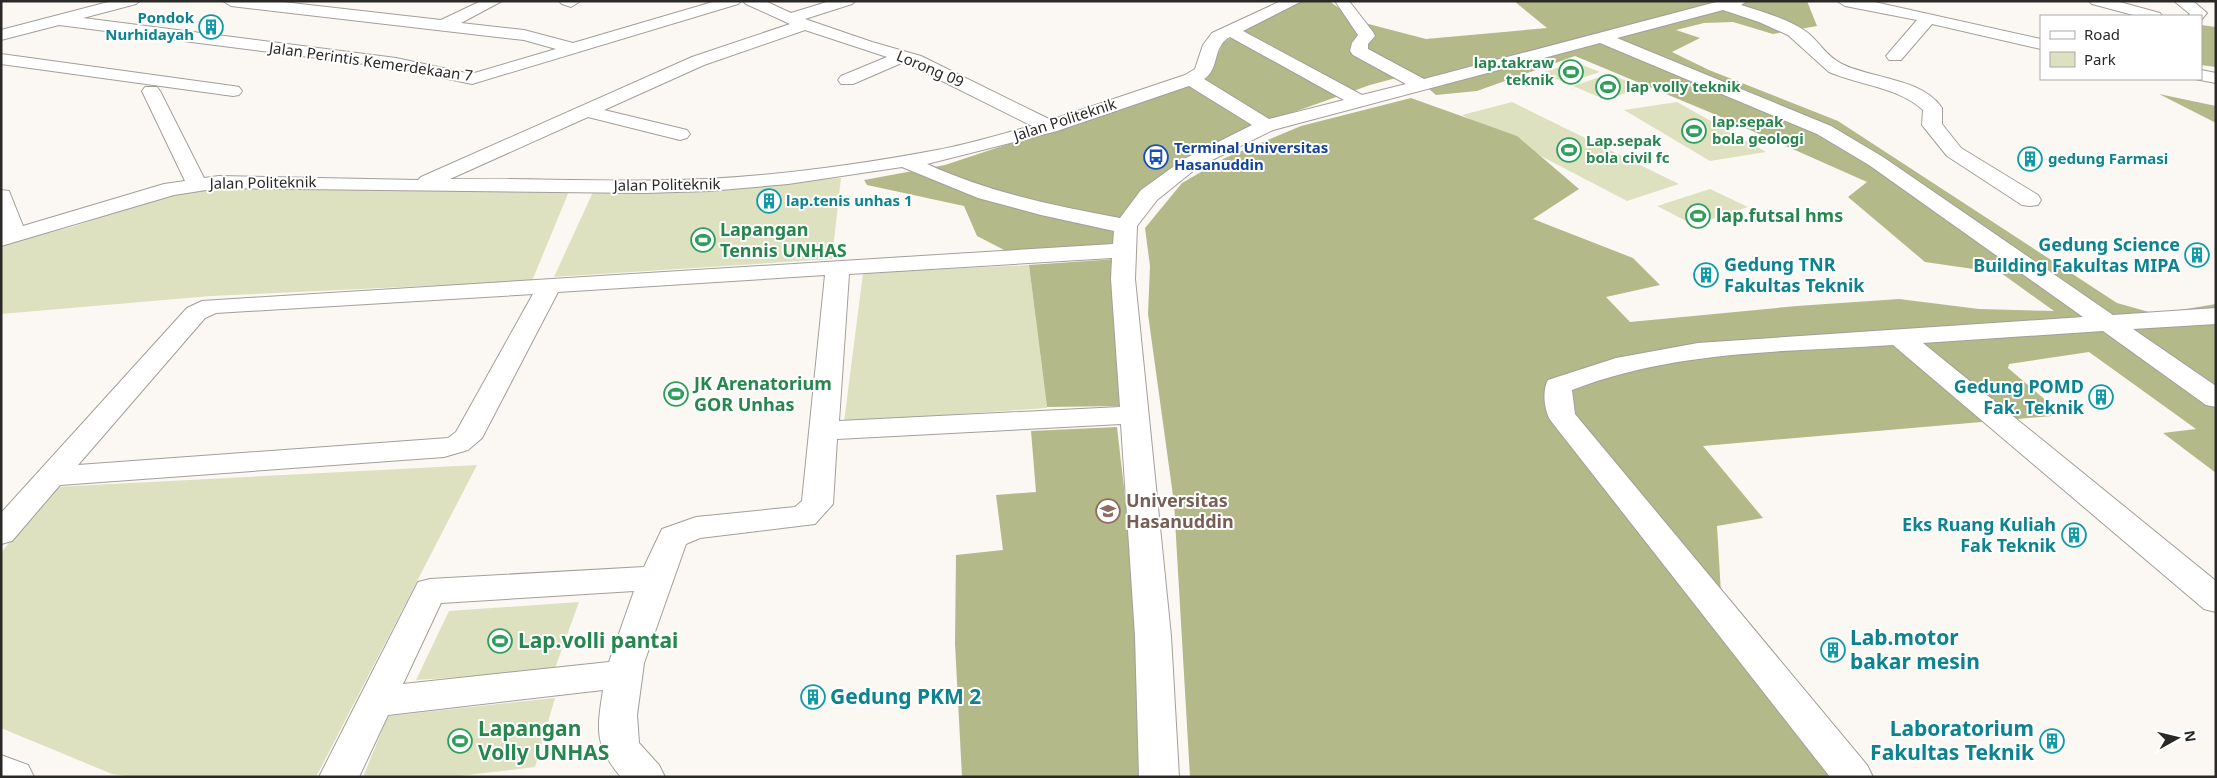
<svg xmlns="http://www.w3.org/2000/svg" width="2217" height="778" font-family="'Noto Sans',sans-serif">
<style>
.green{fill:#dde1bf}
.forest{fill:#b3b988}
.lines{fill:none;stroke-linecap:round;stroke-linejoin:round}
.minor-casing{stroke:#a29f9b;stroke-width:2}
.minor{fill:#fff;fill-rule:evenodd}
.labels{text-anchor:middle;stroke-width:4;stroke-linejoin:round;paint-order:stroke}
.far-culture-label{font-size:15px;font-weight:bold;fill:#0d838f;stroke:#fff;text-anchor:start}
.far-street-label{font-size:15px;fill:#2a2928;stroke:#fff}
.far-leisure-label{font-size:15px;font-weight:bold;fill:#27864d;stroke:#fff;text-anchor:start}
.far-transit-label{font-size:15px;font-weight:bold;fill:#164399;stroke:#fff;text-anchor:start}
.leisure-label{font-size:18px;font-weight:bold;fill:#27864d;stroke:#fff;text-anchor:start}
.culture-label{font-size:18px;font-weight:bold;fill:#0d838f;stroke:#fff;text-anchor:end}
.education-label{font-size:18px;font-weight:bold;fill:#785e54;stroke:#fff;text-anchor:start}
.near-culture-label{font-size:21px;font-weight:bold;fill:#0d838f;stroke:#fff;text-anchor:start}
.near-leisure-label{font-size:21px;font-weight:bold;fill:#27864d;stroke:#fff;text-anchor:start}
</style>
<rect width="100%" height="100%" fill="#fbf8f4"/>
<g class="green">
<path d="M 1575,62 L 1600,72 L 1566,83 L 1541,73 Z"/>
<path d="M 1609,74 L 1643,87 L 1606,100 L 1573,86 Z"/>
<path d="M 1512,102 L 1679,184 L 1627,201 L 1462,115 Z"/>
<path d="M 1677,102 L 1766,152 L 1710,161 L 1624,110 Z"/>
<path d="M 841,178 L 832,259 L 554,277 L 593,192 Z"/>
<path d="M 219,186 L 475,191 L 570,189 L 532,281 L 211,296 L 1,314 L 1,245 L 72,227 L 166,195 Z"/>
<path d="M 1710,189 L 1748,207 L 1694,225 L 1657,206 Z"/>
<path d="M 1029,265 L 1047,408 L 844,422 L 863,273 Z"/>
<path d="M 477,465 L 316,777 L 135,777 L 112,774 L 1,728 L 1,553 L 54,487 Z"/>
<path d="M 579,602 L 554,671 L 416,680 L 449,611 Z"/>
<path d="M 555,698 L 535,767 L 451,777 L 363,777 L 388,716 Z"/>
</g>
<g class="forest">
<path d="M 1303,1 L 1329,1 L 1357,21 L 1426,39 L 1547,28 L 1514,1 L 1807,1 L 1817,26 L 1773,34 L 1733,22 L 1704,23 L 1676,30 L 1700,38 L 1672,52 L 1709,70 L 1838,121 L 2117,303 L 2156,314 L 2216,304 L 2216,473 L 2163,433 L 2196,429 L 2089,352 L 2009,364 L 2008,368 L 2063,415 L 1703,446 L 1763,518 L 1717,526 L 1723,627 L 1872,777 L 1190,777 L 1174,503 L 1148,314 L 1150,266 L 1145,228 L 1182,183 L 1225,158 L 1301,126 L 1411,98 L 1517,136 L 1579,189 L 1533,219 L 1633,258 L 1660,285 L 1606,297 L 1630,322 L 1797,306 L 1899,299 L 1979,309 L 2054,311 L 2001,273 L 1925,262 L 1848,197 L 1867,182 L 1714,114 L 1575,56 L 1477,91 L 1436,95 L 1411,74 L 1370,85 L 1257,125 L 1155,184 L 1119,247 L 1012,254 L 977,236 L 964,206 L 867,185 L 864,180 L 945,165 L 1207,78 L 1223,43 L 1253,24 Z"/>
<path d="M 2201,25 L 2216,27 L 2216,67 L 2201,65 Z"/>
<path d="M 2159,94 L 2216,106 L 2216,123 Z"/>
<path d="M 1116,259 L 1122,406 L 1047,407 L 1029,265 Z"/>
<path d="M 1117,427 L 1132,558 L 1141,777 L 962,777 L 955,644 L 956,555 L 1003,550 L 996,495 L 1036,492 L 1031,431 Z"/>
</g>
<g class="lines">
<g class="minor-casing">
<g id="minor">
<path d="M 112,1 L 139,1 L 136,4 L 83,18 L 396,58 L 471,74 L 556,49 L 524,40 L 231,6 L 223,1 L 274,1 L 441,20 L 481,1 L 502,1 L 461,23 L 524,30 L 573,43 L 716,1 L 741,1 L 738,4 L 472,84 L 396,68 L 59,25 L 1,40 L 1,30 Z"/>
<path d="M 559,1 L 578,1 L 579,2 L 571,7 L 562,4 Z"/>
<path d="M 743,1 L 765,1 L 791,13 L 830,1 L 855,1 L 852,4 L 805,19 L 872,42 L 921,56 L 1051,120 L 1185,75 L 1195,69 L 1203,45 L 1212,33 L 1281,1 L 1302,1 L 1243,31 L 1362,95 L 1406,84 L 1353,55 L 1350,51 L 1352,43 L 1358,35 L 1335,1 L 1349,1 L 1373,32 L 1375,36 L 1368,44 L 1368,49 L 1424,79 L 1720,1 L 1747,1 L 1741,5 C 1763,12 1789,19 1808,33 C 1820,43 1827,57 1842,64 C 1872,79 1922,78 1942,108 L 1942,124 L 1961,148 L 2038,195 L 2041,200 L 2038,205 L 2030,206 L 2022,205 L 1947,156 L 1922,125 L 1923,110 C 1898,87 1859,85 1829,72 L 1788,35 L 1759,22 L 1723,10 L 1617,38 L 1831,126 L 1883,157 L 2113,315 L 2216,308 L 2216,324 L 2133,329 L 2216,386 L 2216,407 L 2206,405 L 2103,331 L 1923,343 L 2216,581 L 2216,612 L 2204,609 L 1893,345 C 1786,352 1674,350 1572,390 L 1575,414 L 1867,765 L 1873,777 L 1830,777 L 1551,421 C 1544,411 1542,390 1548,380 L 1616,358 L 1698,343 L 2083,317 L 1869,165 L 1817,134 L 1600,43 L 1273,130 L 1198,167 L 1157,200 L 1137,226 L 1135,279 L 1171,636 L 1179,777 L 1139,777 L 1135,636 L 1121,424 L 837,439 L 833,504 L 815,524 L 700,538 L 686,544 L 644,663 L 637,715 L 639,743 L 659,765 L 665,777 L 621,777 C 594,746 597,729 603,690 L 388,715 L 359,777 L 319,777 L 418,582 L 430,579 L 644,567 L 662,529 L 696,517 L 795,507 L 802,501 L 825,275 L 558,292 L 482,438 L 468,450 L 444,457 L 60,485 L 12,541 L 1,544 L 1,513 L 187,308 L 202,301 L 1113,244 L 1114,231 L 1041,215 L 978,198 L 902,167 L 788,184 L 709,191 L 644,193 L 219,188 L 174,195 L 1,246 L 1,190 L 9,191 L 23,226 L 164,184 L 185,181 L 142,91 L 145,87 L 157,87 L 160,91 L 204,178 L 219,176 L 418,180 L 421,177 L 692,57 L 790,24 L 746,4 ZM 805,30 L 887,57 L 841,76 L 838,80 L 841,84 L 853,84 L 904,62 L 1032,126 C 1001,134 969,144 937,150 C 862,164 784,175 707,179 C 622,183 536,178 450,179 L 588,117 L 680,140 L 687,138 L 690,134 L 687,130 L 604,110 L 704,65 ZM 1230,37 L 1344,100 L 1269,119 L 1204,79 C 1220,69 1212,46 1230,37 ZM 1189,86 L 1252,125 L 1184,159 L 1141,190 L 1120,218 C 1054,206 988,192 927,164 L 1057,131 ZM 1112,258 L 1111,279 L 1120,407 L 839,421 L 849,274 ZM 533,294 L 456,432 L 448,438 L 78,465 L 205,318 L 216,313 ZM 634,591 L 609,662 L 403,684 L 441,603 Z"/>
<path d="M 1837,1 L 1870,1 L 2041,39 L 2041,49 L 1932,24 L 1901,60 L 1889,60 L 1886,56 L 1917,20 L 1845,6 Z"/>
<path d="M 2089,1 L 2116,1 L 2160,13 L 2162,16 L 2137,16 L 2092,4 Z"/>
<path d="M 2174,1 L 2193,1 L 2207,13 L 2201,20 L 2201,16 L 2188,16 L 2190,14 Z"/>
<path d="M 1,54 L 233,86 L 239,87 L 242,91 L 239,95 L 233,96 L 1,64 Z"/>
<path d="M 2201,70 L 2216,73 L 2216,83 L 2195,79 L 2201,79 Z"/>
<path d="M 1,755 L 28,765 L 34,777 L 1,777 Z"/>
</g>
</g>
<use href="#minor" class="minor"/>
</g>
<defs>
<g id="building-ring" transform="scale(1.25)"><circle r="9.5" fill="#fff" stroke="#0f9aa8" stroke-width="1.5"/><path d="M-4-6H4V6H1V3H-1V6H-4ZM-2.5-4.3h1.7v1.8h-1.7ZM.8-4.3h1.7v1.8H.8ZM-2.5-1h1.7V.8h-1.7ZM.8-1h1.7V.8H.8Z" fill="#0f9aa8"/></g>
<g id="stadium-ring" transform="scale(1.25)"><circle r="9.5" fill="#fff" stroke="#2e9e5b" stroke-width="1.5"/><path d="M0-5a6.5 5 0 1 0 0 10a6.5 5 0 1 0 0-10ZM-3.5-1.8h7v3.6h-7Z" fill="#2e9e5b"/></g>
<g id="bus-ring" transform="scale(1.25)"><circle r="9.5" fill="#fff" stroke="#1a4fb4" stroke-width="1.5"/><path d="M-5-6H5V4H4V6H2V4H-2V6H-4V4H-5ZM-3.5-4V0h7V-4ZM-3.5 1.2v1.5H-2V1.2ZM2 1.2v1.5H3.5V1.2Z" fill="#1a4fb4"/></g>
<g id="university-ring" transform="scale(1.25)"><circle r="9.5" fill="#fff" stroke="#8d6e63" stroke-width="1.5"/><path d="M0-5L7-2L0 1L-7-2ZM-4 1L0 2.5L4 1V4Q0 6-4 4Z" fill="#8d6e63"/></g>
</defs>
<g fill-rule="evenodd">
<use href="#building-ring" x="211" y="27"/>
<use href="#stadium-ring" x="1571" y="72"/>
<use href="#stadium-ring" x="1608" y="87"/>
<use href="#stadium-ring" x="1694" y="131"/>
<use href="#stadium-ring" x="1569" y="150"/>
<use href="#bus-ring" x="1156" y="157"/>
<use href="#building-ring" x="2030" y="159"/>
<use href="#building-ring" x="769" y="201"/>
<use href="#stadium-ring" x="1698" y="216"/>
<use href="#stadium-ring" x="703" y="240"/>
<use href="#building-ring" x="2197" y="255"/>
<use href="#building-ring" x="1706" y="275"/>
<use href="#stadium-ring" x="676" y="394"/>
<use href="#building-ring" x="2101" y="397"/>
<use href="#university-ring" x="1108" y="511"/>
<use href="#building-ring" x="2074" y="535"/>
<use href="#stadium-ring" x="500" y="641"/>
<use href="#building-ring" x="1833" y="650"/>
<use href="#building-ring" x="813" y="697"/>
<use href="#stadium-ring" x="460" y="741"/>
<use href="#building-ring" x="2052" y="741"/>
</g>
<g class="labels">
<g class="far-culture-label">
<text x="194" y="23" text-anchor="end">Pondok<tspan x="194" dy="17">Nurhidayah</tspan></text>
<text x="2048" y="164">gedung Farmasi</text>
<text x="786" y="206">lap.tenis unhas 1</text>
</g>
<g class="far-street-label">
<text transform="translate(371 62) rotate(8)" y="5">Jalan Perintis Kemerdekaan 7</text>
<text transform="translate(930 69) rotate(23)" y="5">Lorong 09</text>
<text transform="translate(1065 120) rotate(-18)" y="5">Jalan Politeknik</text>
<text transform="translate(263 183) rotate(-1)" y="5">Jalan Politeknik</text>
<text transform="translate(667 185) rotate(-1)" y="5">Jalan Politeknik</text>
</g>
<g class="far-leisure-label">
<text x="1554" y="68" text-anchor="end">lap.takraw<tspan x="1554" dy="17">teknik</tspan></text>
<text x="1626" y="92">lap volly teknik</text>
<text x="1712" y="127">lap.sepak<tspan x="1712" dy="17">bola geologi</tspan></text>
<text x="1586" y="146">Lap.sepak<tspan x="1586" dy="17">bola civil fc</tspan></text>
</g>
<g class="far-transit-label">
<text x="1174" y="153">Terminal Universitas<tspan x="1174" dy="17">Hasanuddin</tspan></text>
</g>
<g class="leisure-label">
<text x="1716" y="222">lap.futsal hms</text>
<text x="720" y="236">Lapangan<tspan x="720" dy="21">Tennis UNHAS</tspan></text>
<text x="694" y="390">JK Arenatorium<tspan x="694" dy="21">GOR Unhas</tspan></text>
</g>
<g class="culture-label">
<text x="2180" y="251">Gedung Science<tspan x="2180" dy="21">Building Fakultas MIPA</tspan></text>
<text x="1724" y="271" text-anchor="start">Gedung TNR<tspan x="1724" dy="21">Fakultas Teknik</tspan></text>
<text x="2084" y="393">Gedung POMD<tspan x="2084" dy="21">Fak. Teknik</tspan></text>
<text x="2056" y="531">Eks Ruang Kuliah<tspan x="2056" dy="21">Fak Teknik</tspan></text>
</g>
<g class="education-label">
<text x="1126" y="507">Universitas<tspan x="1126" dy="21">Hasanuddin</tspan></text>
</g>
<g class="near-culture-label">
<text x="1850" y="645">Lab.motor<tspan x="1850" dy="24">bakar mesin</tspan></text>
<text x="830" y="704">Gedung PKM 2</text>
<text x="2034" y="736" text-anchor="end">Laboratorium<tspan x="2034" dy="24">Fakultas Teknik</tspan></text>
</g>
<g class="near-leisure-label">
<text x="518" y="648">Lap.volli pantai</text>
<text x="478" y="736">Lapangan<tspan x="478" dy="24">Volly UNHAS</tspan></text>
</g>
</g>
<rect width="2217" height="778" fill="none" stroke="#2a2928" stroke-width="5"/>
<rect x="2040" y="15" width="162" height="65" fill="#ffffff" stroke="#aaa9a9"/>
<rect x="2050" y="31" width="25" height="8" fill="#ffffff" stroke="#aaa9a9"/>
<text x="2084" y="40" font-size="15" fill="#2a2928">Road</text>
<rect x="2050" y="52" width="25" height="15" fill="#dde1bf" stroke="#aaa9a9"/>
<text x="2084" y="65" font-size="15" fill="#2a2928">Park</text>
<g transform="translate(2177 738) rotate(82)" stroke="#ffffff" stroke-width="4" paint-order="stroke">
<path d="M0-4L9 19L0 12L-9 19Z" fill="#2a2928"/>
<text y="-8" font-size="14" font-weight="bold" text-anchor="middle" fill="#2a2928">N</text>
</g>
</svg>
